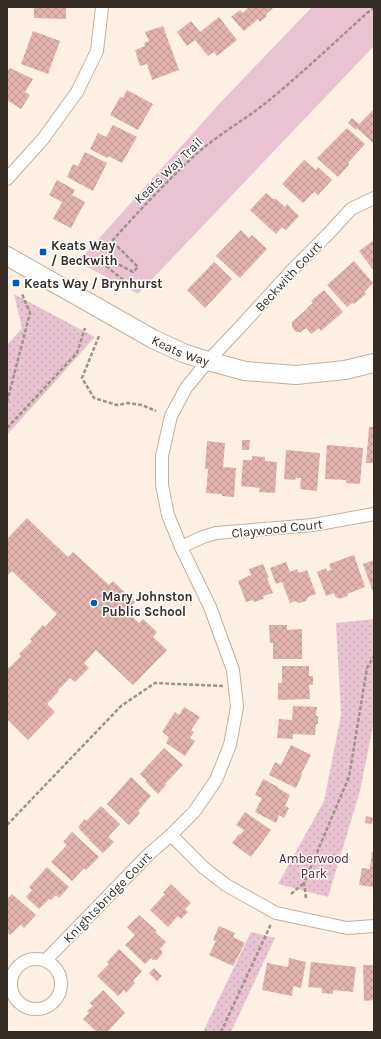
<svg xmlns="http://www.w3.org/2000/svg" width="381" height="1039" font-family="Karla,sans-serif">
<style>
.grass{fill:#e9c3d1}
.park{fill:url(#park-dots)}
.building{fill:url(#building-cross-hatch)}
.lines{fill:none;stroke-linecap:round;stroke-linejoin:round}
.street-casing{stroke:#c5ae9d;stroke-width:14}
.secondary-casing{stroke:#c5ae9d;stroke-width:20}
.path{stroke:#9e928a;stroke-width:2.5;stroke-dasharray:4 2;stroke-linecap:butt}
.street{stroke:#fff;stroke-width:12}
.secondary{stroke:#fff;stroke-width:18}
.poi-dot{fill:#0158c1;stroke:#fff;stroke-width:1.5}
.labels{text-anchor:middle;stroke-width:3;stroke-linejoin:round;paint-order:stroke}
.street-label{font-size:13px;fill:#362d27;stroke:#fff}
.poi-label{font-size:13px;font-weight:bold;fill:#362d27;stroke:#fff;text-anchor:start}
.park-label{font-size:13px;fill:#561f38;stroke:#fff}
</style>
<defs>
<pattern id="park-dots" width="8" height="8" patternUnits="userSpaceOnUse"><rect width="8" height="8" fill="#e9c3d1"/><path d="M2 2h.1M6 6h.1" fill="none" stroke="#c8a8b3" stroke-width="1.8" stroke-linecap="round"/></pattern>
<pattern id="building-cross-hatch" width="8" height="8" patternUnits="userSpaceOnUse"><rect width="8" height="8" fill="#e2b2ac"/><path d="M0 0l8 8M0 8l8-8" fill="none" stroke="#c29994"/></pattern>
</defs>
<rect width="100%" height="100%" fill="#fff0e6"/>
<path class="grass" d="M 312,7 L 374,7 L 374,46 L 138,294 L 78,262 L 219,104 Z"/>
<g class="park">
<path d="M 14,294 L 95,337 L 7,435 L 7,345 L 22,328 Z"/>
<path d="M 374,619 L 374,722 L 360,791 L 328,897 L 278,884 L 324,801 L 341,715 L 336,623 Z"/>
<path d="M 251,932 L 275,938 L 231,1032 L 203,1032 Z"/>
</g>
<g class="building">
<path d="M 34,7 L 66,7 L 66,19 L 34,18 Z"/>
<path d="M 247,7 L 272,7 L 273,8 L 266,14 L 267,16 L 260,22 L 258,19 L 244,31 L 231,17 L 240,10 L 243,13 L 248,8 Z"/>
<path d="M 219,17 L 237,40 L 217,56 L 214,52 L 208,56 L 195,40 L 187,46 L 177,32 L 191,21 L 200,32 Z"/>
<path d="M 163,26 L 179,70 L 152,80 L 147,64 L 140,66 L 135,50 L 145,46 L 144,43 L 149,41 L 145,32 Z"/>
<path d="M 33,31 L 60,41 L 48,74 L 21,64 Z"/>
<path d="M 10,68 L 33,79 L 25,92 L 30,95 L 21,109 L 7,100 L 7,72 Z"/>
<path d="M 127,90 L 153,104 L 138,130 L 110,115 L 120,97 L 123,98 Z"/>
<path d="M 374,109 L 374,144 L 357,128 L 356,130 L 348,123 L 352,118 L 359,124 Z"/>
<path d="M 113,125 L 137,137 L 122,163 L 108,156 L 107,158 L 90,149 L 98,133 L 106,137 Z"/>
<path d="M 347,128 L 365,144 L 348,163 L 349,165 L 338,177 L 317,158 Z"/>
<path d="M 85,152 L 107,163 L 93,191 L 67,177 L 73,164 L 78,166 Z"/>
<path d="M 304,160 L 316,170 L 318,167 L 332,180 L 318,195 L 314,192 L 303,203 L 282,184 Z"/>
<path d="M 57,180 L 75,190 L 72,195 L 85,202 L 71,228 L 53,219 L 62,202 L 49,195 Z"/>
<path d="M 266,193 L 273,199 L 276,199 L 285,207 L 287,204 L 299,216 L 286,230 L 282,227 L 276,234 L 250,210 Z"/>
<path d="M 241,230 L 249,238 L 252,235 L 267,249 L 240,278 L 216,256 Z"/>
<path d="M 374,240 L 374,271 L 359,251 Z"/>
<path d="M 354,261 L 373,283 L 364,292 L 366,294 L 354,304 L 352,303 L 347,307 L 327,285 Z"/>
<path d="M 214,262 L 232,279 L 205,308 L 187,290 Z"/>
<path d="M 324,290 L 343,312 L 321,331 L 319,328 L 311,334 L 306,328 L 301,332 L 296,332 L 292,327 L 292,322 L 308,308 L 308,307 L 313,303 L 311,301 Z"/>
<path d="M 369,427 L 374,427 L 374,463 L 366,463 Z"/>
<path d="M 242,440 L 250,440 L 249,450 L 242,450 Z"/>
<path d="M 207,441 L 225,443 L 223,467 L 236,468 L 234,497 L 222,496 L 222,494 L 206,493 L 208,469 L 205,469 Z"/>
<path d="M 327,445 L 363,448 L 360,484 L 346,483 L 346,480 L 325,479 Z"/>
<path d="M 286,450 L 320,453 L 317,491 L 300,489 L 301,478 L 296,478 L 295,480 L 284,479 Z"/>
<path d="M 252,456 L 265,457 L 265,461 L 277,462 L 275,493 L 259,492 L 260,488 L 241,486 L 243,460 L 252,460 Z"/>
<path d="M 27,518 L 68,557 L 73,552 L 109,585 L 113,581 L 135,602 L 126,611 L 139,623 L 143,619 L 157,632 L 153,637 L 167,650 L 133,685 L 96,650 L 84,663 L 89,668 L 75,682 L 70,678 L 58,690 L 59,691 L 47,704 L 55,712 L 28,740 L 7,719 L 7,666 L 9,668 L 21,656 L 19,654 L 32,641 L 30,639 L 43,625 L 45,627 L 57,614 L 12,571 L 7,576 L 7,539 Z"/>
<path d="M 354,555 L 365,587 L 347,594 L 348,596 L 339,599 L 338,597 L 336,598 L 334,593 L 326,596 L 317,572 L 326,568 L 327,571 L 331,570 L 329,564 Z"/>
<path d="M 374,560 L 374,595 L 363,564 Z"/>
<path d="M 286,562 L 290,572 L 297,569 L 299,573 L 307,570 L 316,594 L 308,597 L 306,601 L 299,603 L 295,601 L 290,603 L 282,582 L 276,584 L 270,568 Z"/>
<path d="M 263,564 L 269,578 L 267,578 L 273,593 L 263,596 L 264,599 L 254,602 L 253,600 L 246,602 L 238,581 L 251,575 L 249,569 Z"/>
<path d="M 269,625 L 287,625 L 287,630 L 302,629 L 302,659 L 273,659 L 273,643 L 270,643 Z"/>
<path d="M 282,666 L 309,666 L 309,676 L 313,676 L 313,685 L 309,685 L 310,699 L 278,700 L 278,683 L 282,683 Z"/>
<path d="M 293,706 L 317,707 L 316,716 L 318,716 L 318,724 L 316,724 L 315,735 L 293,734 L 293,739 L 277,738 L 279,719 L 292,720 Z"/>
<path d="M 184,707 L 200,717 L 191,730 L 194,732 L 190,738 L 195,741 L 185,756 L 166,743 L 169,737 L 162,732 L 175,712 L 179,715 Z"/>
<path d="M 291,745 L 311,755 L 301,774 L 302,775 L 296,788 L 269,775 L 275,762 L 281,765 Z"/>
<path d="M 164,748 L 183,765 L 165,784 L 166,785 L 158,794 L 146,782 L 147,781 L 140,774 Z"/>
<path d="M 131,777 L 151,796 L 138,811 L 140,813 L 129,825 L 107,804 Z"/>
<path d="M 263,779 L 278,787 L 278,788 L 290,795 L 285,806 L 289,808 L 284,818 L 279,815 L 276,823 L 255,812 L 262,798 L 255,795 Z"/>
<path d="M 101,806 L 120,824 L 108,837 L 114,842 L 103,853 L 89,840 L 90,840 L 79,829 L 80,828 L 78,827 L 85,819 L 86,821 Z"/>
<path d="M 245,812 L 271,830 L 251,857 L 232,843 L 239,834 L 240,835 L 244,830 L 236,825 Z"/>
<path d="M 366,816 L 373,818 L 372,824 L 365,823 Z"/>
<path d="M 72,832 L 99,857 L 86,870 L 84,868 L 72,881 L 51,862 L 67,845 L 63,842 Z"/>
<path d="M 372,852 L 374,852 L 374,887 L 359,885 L 362,868 L 370,869 Z"/>
<path d="M 47,867 L 69,887 L 59,898 L 56,895 L 51,900 L 49,899 L 39,909 L 26,897 L 32,890 L 29,887 Z"/>
<path d="M 171,884 L 191,903 L 185,909 L 188,912 L 181,919 L 178,916 L 168,927 L 150,910 L 165,894 L 163,893 Z"/>
<path d="M 12,894 L 36,915 L 24,928 L 21,924 L 10,935 L 7,932 L 7,899 Z"/>
<path d="M 139,915 L 157,931 L 155,932 L 166,942 L 160,949 L 162,951 L 162,954 L 157,960 L 153,960 L 151,958 L 145,964 L 125,945 L 135,935 L 127,927 Z"/>
<path d="M 219,926 L 235,933 L 233,937 L 245,943 L 233,966 L 209,955 L 216,941 L 213,940 Z"/>
<path d="M 119,949 L 142,971 L 133,981 L 135,983 L 126,993 L 124,990 L 118,996 L 97,976 L 109,964 L 107,962 Z"/>
<path d="M 289,958 L 306,962 L 301,988 L 293,986 L 292,996 L 262,990 L 267,963 L 288,967 Z"/>
<path d="M 311,962 L 356,967 L 353,992 L 333,990 L 333,994 L 322,993 L 322,988 L 308,987 Z"/>
<path d="M 363,965 L 374,965 L 374,1000 L 364,1001 Z"/>
<path d="M 154,968 L 162,976 L 157,981 L 149,973 Z"/>
<path d="M 103,990 L 125,1013 L 107,1032 L 97,1032 L 83,1019 L 89,1013 L 87,1011 L 93,1006 L 90,1003 Z"/>
</g>
<g class="lines">
<g class="street-casing">
<g id="street">
<path d="M 7,179 L 43,139 L 77,92 L 97,51 L 102,7"/>
<path d="M 181,547 L 203,537 L 216,533 L 313,525 L 374,514"/>
<path d="M 171,835 L 204,868 L 226,885 L 276,913 L 347,928 L 374,926"/>
<circle cx="36" cy="984" r="25"/>
<path d="M 46,960 L 149,854 L 171,835 L 194,812 L 216,780 L 230,745 L 237,707 L 233,670 L 210,607 L 181,547 L 168,515 L 162,485 L 162,456 L 171,416 L 186,388 L 208,361 L 241,326 L 294,268 L 329,233 L 351,209 L 374,198"/>
</g>
</g>
<g class="secondary-casing">
<g id="secondary">
<path id="s1" d="M 7,256 L 153,339 L 183,353 L 208,361 L 245,371 L 296,375 L 345,370 L 374,363"/>
</g>
</g>
<g class="path">
<path d="M 123,289 L 127,283 L 100,261 L 103,256 L 133,272 L 138,267 L 112,241 C 138,212 165,183 194,156 C 216,136 243,121 267,102 C 301,74 334,43 367,13 L 374,8"/>
<path d="M 99,336 L 82,378 L 94,398 L 117,405 L 128,403 L 142,405 L 156,411"/>
<path d="M 7,402 L 30,313 L 22,294"/>
<path d="M 7,428 L 77,353 L 85,328"/>
<path d="M 7,825 L 121,706 L 155,683 L 223,686"/>
<path d="M 291,894 L 304,883"/>
<path d="M 306,898 L 304,883 L 349,777 L 367,668 L 374,656"/>
<path d="M 221,1032 L 271,924"/>
</g>
<use href="#street" class="street"/>
<use href="#secondary" class="secondary"/>
</g>
<g class="poi-dot">
<rect x="39" y="248" width="8" height="8" rx="2"/>
<rect x="12" y="279" width="8" height="8" rx="2"/>
<circle cx="94" cy="603" r="4"/>
</g>
<g class="labels">
<g class="street-label">
<text transform="translate(168 170) rotate(-44)" y="5">Keats Way Trail</text>
<text transform="translate(288 276) rotate(-47)" y="5">Beckwith Court</text>
<text dy="5" stroke="none"><textPath href="#s1" startOffset="198">Keats Way</textPath></text>
<text transform="translate(277 528) rotate(-6)" y="5">Claywood Court</text>
<text transform="translate(107 897) rotate(-46)" y="5">Knightsbridge Court</text>
</g>
<g class="poi-label">
<text x="51" y="250">Keats Way<tspan x="51" dy="15">/ Beckwith</tspan></text>
<text x="24" y="288">Keats Way / Brynhurst</text>
<text x="102" y="601">Mary Johnston<tspan x="102" dy="15">Public School</tspan></text>
</g>
<g class="park-label">
<text x="314" y="863">Amberwood<tspan x="314" dy="15">Park</tspan></text>
</g>
</g>
<rect width="381" height="1039" fill="none" stroke="#362d27" stroke-width="16"/>
</svg>
